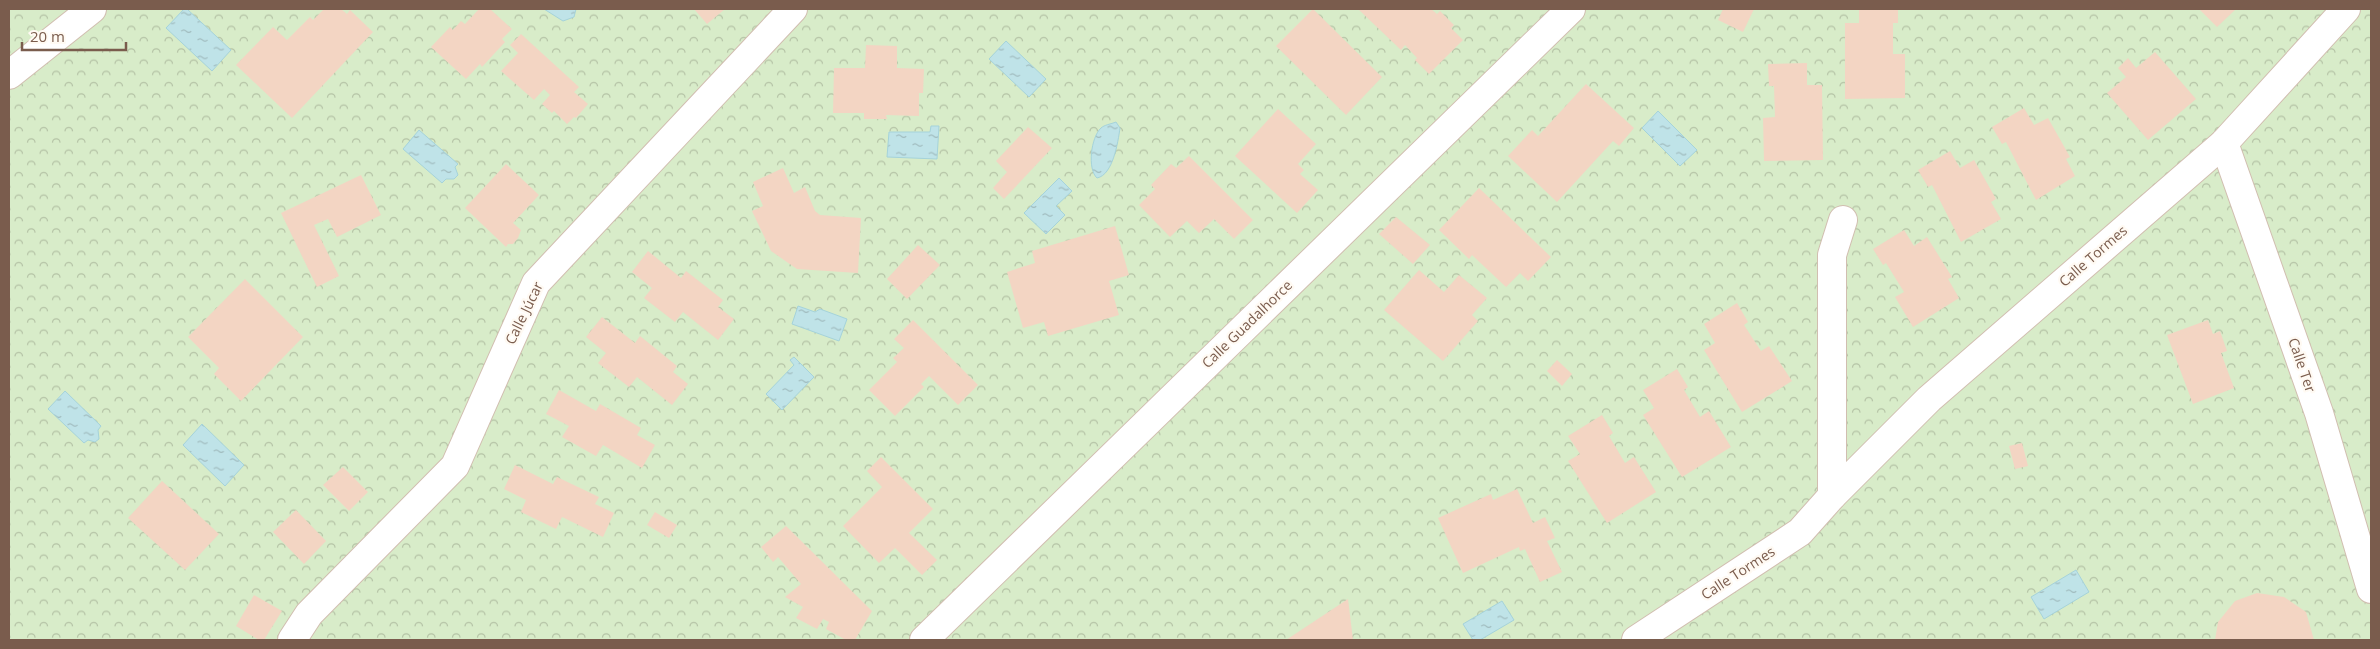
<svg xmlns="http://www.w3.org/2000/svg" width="2380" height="649" font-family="'Open Sans',sans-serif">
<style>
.park{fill:url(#park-crowns)}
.water{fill:url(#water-ripples);stroke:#a5d3da}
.building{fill:#f3d5c3}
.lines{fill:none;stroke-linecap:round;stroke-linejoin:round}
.minor-casing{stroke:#d1beb0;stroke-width:30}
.minor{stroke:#fff;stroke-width:28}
.labels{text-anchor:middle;stroke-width:4.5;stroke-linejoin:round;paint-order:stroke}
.street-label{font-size:14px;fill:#7a5c4d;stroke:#fffaf3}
</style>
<defs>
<pattern id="park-crowns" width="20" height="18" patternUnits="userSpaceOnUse" patternTransform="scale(1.25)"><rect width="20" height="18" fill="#d8ecc9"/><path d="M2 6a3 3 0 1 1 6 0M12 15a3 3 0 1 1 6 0" fill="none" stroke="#b4c2a5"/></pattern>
<pattern id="water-ripples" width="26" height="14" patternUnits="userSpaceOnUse" patternTransform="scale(1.25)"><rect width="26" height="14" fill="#bfe3e8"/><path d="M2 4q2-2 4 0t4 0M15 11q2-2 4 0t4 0" fill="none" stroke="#a0bbbe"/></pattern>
</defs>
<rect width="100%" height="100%" fill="#fdf6ec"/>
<rect class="park" x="9" y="9" width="2362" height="631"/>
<g class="water">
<path d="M 184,9 L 187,9 L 231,50 L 212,71 L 166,28 Z"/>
<path d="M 544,9 L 576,9 L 574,17 L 563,21 Z"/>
<path d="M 1006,41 L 1046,79 L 1029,97 L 989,59 Z"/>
<path d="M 1658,111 L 1697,150 L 1680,166 L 1642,128 Z"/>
<path d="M 1116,122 L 1120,128 C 1118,142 1113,175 1097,178 C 1087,169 1091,137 1101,128 C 1104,125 1111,124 1116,122 Z"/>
<path d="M 931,126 L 939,126 L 937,159 L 887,157 L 889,132 L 930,132 Z"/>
<path d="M 419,130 L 458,164 L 455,167 L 458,175 L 454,179 L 446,179 L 442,183 L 403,149 Z"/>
<path d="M 1059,178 L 1072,191 L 1056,206 L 1065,215 L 1046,234 L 1024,213 Z"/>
<path d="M 798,306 L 815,312 L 820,309 L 847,319 L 839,341 L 792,324 Z"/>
<path d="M 794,357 L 814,377 L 782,410 L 766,394 L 794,365 L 790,360 Z"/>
<path d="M 65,391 L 101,426 L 98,430 L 99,439 L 95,442 L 88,440 L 84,443 L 48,409 Z"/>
<path d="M 202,424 L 244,465 L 225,486 L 183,445 Z"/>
<path d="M 2076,570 L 2089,592 L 2044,619 L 2031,597 Z"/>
<path d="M 1502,601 L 1514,620 L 1480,640 L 1473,640 L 1463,624 Z"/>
</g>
<g class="building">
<path d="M 324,9 L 341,9 L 347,14 L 350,10 L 373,32 L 292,118 L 236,65 L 273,27 L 287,40 L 310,17 L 313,20 Z"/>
<path d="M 479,9 L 490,9 L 512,29 L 502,39 L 505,42 L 482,67 L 480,64 L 466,79 L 431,47 L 450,27 L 453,30 L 461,21 L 465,24 Z"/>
<path d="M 694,9 L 725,9 L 707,24 Z"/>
<path d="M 1313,9 L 1382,77 L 1346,115 L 1276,46 Z"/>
<path d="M 1358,9 L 1431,9 L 1437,14 L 1440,11 L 1454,25 L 1451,28 L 1463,40 L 1429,74 L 1415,60 L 1417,58 L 1405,45 L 1401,50 Z"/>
<path d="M 1723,9 L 1754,9 L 1743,32 L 1718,20 Z"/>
<path d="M 1859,9 L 1898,9 L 1898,23 L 1893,23 L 1893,54 L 1905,54 L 1905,98 L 1845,99 L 1845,23 L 1859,23 Z"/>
<path d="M 2199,9 L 2236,9 L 2217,27 Z"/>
<path d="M 521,34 L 579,87 L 574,92 L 588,104 L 576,118 L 574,117 L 567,124 L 554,111 L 552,113 L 542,104 L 550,95 L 544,89 L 534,100 L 501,71 L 518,53 L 510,45 Z"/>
<path d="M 866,45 L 897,46 L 897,68 L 924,69 L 923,93 L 919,93 L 919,116 L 886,115 L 887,119 L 864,119 L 864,113 L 833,113 L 834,68 L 865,68 Z"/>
<path d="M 2155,52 L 2196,99 L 2148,140 L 2107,93 L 2126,77 L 2118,68 L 2128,58 L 2136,68 Z"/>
<path d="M 1807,63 L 1807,85 L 1822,85 L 1823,160 L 1764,161 L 1763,118 L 1775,117 L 1774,86 L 1769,86 L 1768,64 Z"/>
<path d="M 1586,84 L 1634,128 L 1619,146 L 1613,141 L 1557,202 L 1508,156 L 1532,130 L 1538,136 Z"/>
<path d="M 2024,108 L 2034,125 L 2048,118 L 2070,157 L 2066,159 L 2075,176 L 2036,200 L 2006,142 L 2002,144 L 1992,127 Z"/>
<path d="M 1278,109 L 1316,144 L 1298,164 L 1304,170 L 1300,174 L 1318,190 L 1297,213 L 1235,156 Z"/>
<path d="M 1028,127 L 1052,148 L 1004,199 L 993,188 L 1007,172 L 996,161 Z"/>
<path d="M 1950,151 L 1960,168 L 1974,160 L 1996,199 L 1991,202 L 2001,219 L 1961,242 L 1932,185 L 1928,187 L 1918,170 Z"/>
<path d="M 1189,156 L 1253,220 L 1234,239 L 1214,219 L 1199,233 L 1187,221 L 1170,237 L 1139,205 L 1155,189 L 1151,185 L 1171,164 L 1176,168 Z"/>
<path d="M 506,164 L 539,195 L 513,223 L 521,230 L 518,238 L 513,244 L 508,244 L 506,247 L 465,208 Z"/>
<path d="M 783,168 L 794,193 L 805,187 L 815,211 L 820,215 L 861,218 L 858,273 L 797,269 L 771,251 L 752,211 L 763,206 L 753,182 Z"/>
<path d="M 361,175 L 381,215 L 337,237 L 328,219 L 314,225 L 339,276 L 317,287 L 281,213 Z"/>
<path d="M 1479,188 L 1551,257 L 1528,281 L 1520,273 L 1506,287 L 1472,255 L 1469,259 L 1439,230 Z"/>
<path d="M 1396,217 L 1430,245 L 1413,264 L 1379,234 Z"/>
<path d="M 1115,226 L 1129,275 L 1109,281 L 1119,315 L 1048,336 L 1044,322 L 1023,328 L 1007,272 L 1035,263 L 1032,251 Z"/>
<path d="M 1904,230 L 1914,246 L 1927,237 L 1952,277 L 1948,279 L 1959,298 L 1913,327 L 1895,297 L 1904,292 L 1886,263 L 1883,265 L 1873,249 Z"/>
<path d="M 918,245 L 940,265 L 907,299 L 887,279 Z"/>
<path d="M 648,251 L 681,278 L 686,271 L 723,300 L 718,307 L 734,319 L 718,340 L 683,312 L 675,322 L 644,298 L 652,288 L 632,272 Z"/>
<path d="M 1419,270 L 1444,292 L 1459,275 L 1487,298 L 1472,315 L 1478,321 L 1443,361 L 1384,310 Z"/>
<path d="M 245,279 L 303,337 L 241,401 L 214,374 L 219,368 L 188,337 Z"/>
<path d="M 1737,303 L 1748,322 L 1744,325 L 1761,351 L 1769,346 L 1792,381 L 1742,412 L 1704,350 L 1715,343 L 1704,324 Z"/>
<path d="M 602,317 L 635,343 L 640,336 L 677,366 L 673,372 L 688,384 L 672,405 L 637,377 L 629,387 L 598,363 L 606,353 L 586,337 Z"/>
<path d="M 913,320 L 978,385 L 958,405 L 929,376 L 921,384 L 924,387 L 895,416 L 869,390 L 897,362 L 893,358 L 904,348 L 894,339 Z"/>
<path d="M 2208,320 L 2213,334 L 2220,331 L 2227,351 L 2221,353 L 2234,388 L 2193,404 L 2167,335 Z"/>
<path d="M 1557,360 L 1572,374 L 1562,386 L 1547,371 Z"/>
<path d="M 1677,369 L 1688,387 L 1684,390 L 1700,417 L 1709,411 L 1731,447 L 1682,477 L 1643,415 L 1654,408 L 1643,390 Z"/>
<path d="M 559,390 L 596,411 L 600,404 L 641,428 L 637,435 L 655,445 L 642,468 L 603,445 L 596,456 L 562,437 L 569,426 L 546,414 Z"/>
<path d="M 1602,415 L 1613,433 L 1609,436 L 1625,463 L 1634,457 L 1656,492 L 1607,523 L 1568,461 L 1580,454 L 1568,436 Z"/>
<path d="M 2022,443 L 2028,466 L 2015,469 L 2009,446 Z"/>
<path d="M 881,457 L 933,509 L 909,533 L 937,560 L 922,575 L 895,548 L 879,563 L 843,526 L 882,487 L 867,471 Z"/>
<path d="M 515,465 L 553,484 L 557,477 L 599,497 L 595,504 L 614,513 L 603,537 L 562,517 L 556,529 L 521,512 L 526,500 L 504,489 Z"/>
<path d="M 343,467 L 368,492 L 349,511 L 323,485 Z"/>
<path d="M 162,481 L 219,534 L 185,570 L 128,518 Z"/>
<path d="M 1517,489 L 1533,523 L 1545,517 L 1555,538 L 1547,541 L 1562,572 L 1540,582 L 1525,549 L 1520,551 L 1519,547 L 1463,573 L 1438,518 L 1491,494 L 1493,500 Z"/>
<path d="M 296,510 L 326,541 L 304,564 L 273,532 Z"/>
<path d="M 655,512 L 677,525 L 669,538 L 647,525 Z"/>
<path d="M 786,526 L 872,611 L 855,640 L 846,640 L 826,629 L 829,622 L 823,619 L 817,629 L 796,618 L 803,607 L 785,597 L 801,584 L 778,557 L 773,562 L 761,547 Z"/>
<path d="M 2257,593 L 2284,597 L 2306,612 L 2314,640 L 2215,640 L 2218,622 L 2235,601 Z"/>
<path d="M 254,595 L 282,611 L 264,640 L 259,640 L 236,626 Z"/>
<path d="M 1348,599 L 1353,640 L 1286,640 Z"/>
</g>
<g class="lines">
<g class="minor-casing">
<g id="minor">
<path d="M 9,75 L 92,9"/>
<path d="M 2224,143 L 2319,413 L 2371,589"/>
<path d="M 1832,496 L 1832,255 L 1843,220"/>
<path d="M 292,640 L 309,614 L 455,466 L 536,283 L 793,9"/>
<path d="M 924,640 L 1571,9"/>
<path d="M 1636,640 L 1800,532 L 1832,496 L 1929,399 L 2224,143 L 2346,9"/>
</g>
</g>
<use href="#minor" class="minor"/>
</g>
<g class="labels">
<g class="street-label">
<text transform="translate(2093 256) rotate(-41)" y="5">Calle Tormes</text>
<text transform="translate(524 313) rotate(-64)" y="5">Calle Júcar</text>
<text transform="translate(1247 324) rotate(-44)" y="5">Calle Guadalhorce</text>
<text transform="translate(2302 365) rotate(71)" y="5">Calle Ter</text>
<text transform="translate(1738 573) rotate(-33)" y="5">Calle Tormes</text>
</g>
</g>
<rect width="2380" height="649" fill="none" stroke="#7a5c4d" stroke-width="20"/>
<path d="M22 42v8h104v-8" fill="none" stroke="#7a5c4d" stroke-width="2.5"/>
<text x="30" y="42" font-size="15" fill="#7a5c4d" stroke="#fffaf3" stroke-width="4" paint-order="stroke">20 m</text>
</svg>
